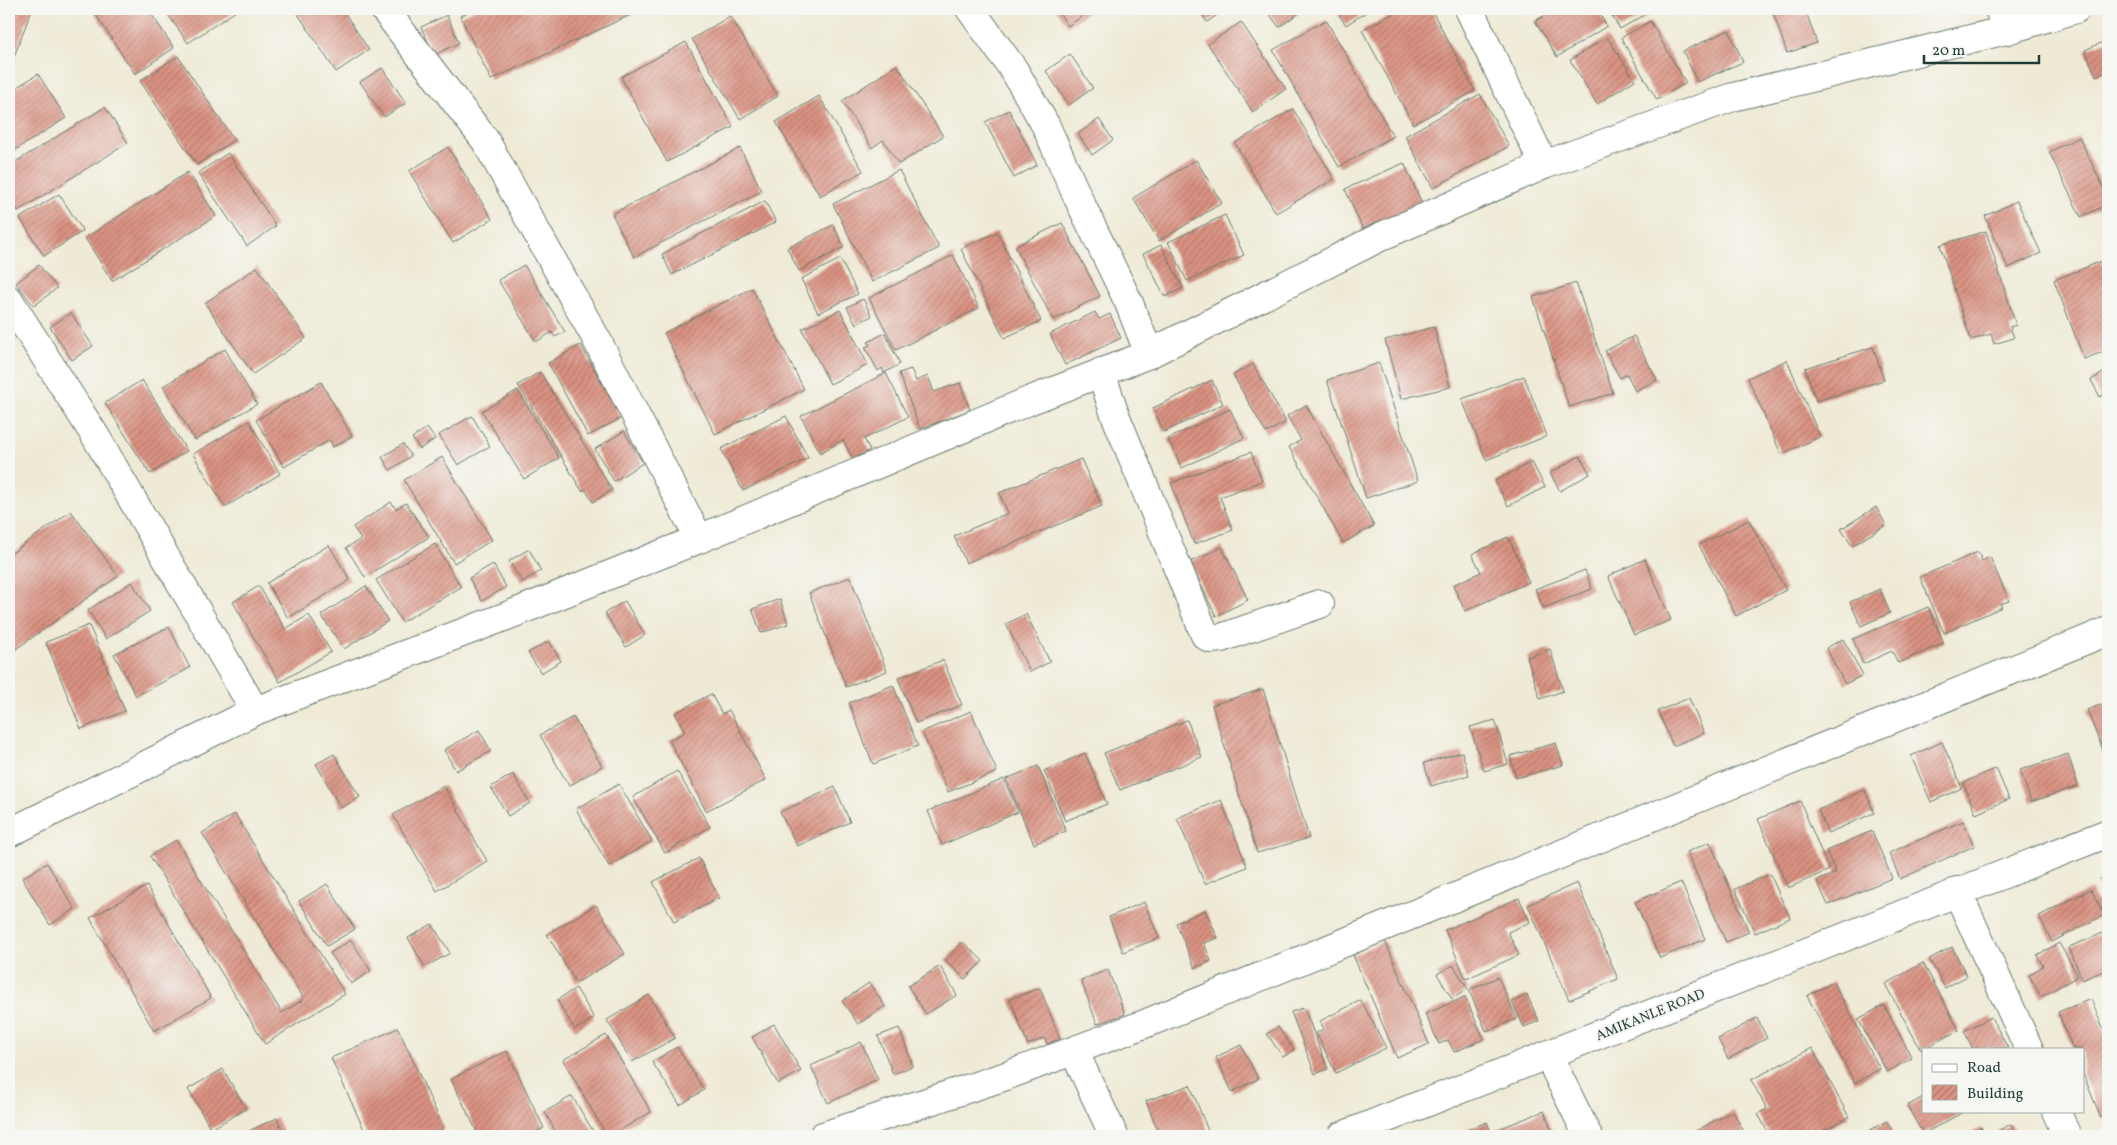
<svg xmlns="http://www.w3.org/2000/svg" width="2117" height="1145" font-family="Vollkorn,serif">
<style>
.building{fill:url(#building-hatch)}
.lines{fill:none;stroke-linecap:round;stroke-linejoin:round}
.minor-casing{stroke:#687a6d;stroke-width:30}
.tertiary-casing{stroke:#687a6d;stroke-width:30}
.minor{stroke:#fff;stroke-width:28}
.tertiary{stroke:#fff;stroke-width:28}
.labels{text-anchor:middle;stroke-width:4.5;stroke-linejoin:round;paint-order:stroke}
.street-label{font-size:14px;fill:#1f3d34;stroke:#f6f6f2}
</style>
<defs>
<pattern id="building-hatch" width="6" height="6" patternUnits="userSpaceOnUse" patternTransform="scale(1.25)"><rect width="6" height="6" fill="#da9282"/><path d="M-1 1l2-2M0 6l6-6M5 7l2-2" fill="none" stroke="#b0786b"/></pattern>
</defs>
<rect width="100%" height="100%" fill="#f6f6f2"/>
<filter id="ink" filterUnits="userSpaceOnUse"><feTurbulence type="fractalNoise" baseFrequency=".02" numOctaves="2"/><feDisplacementMap in="SourceGraphic" scale="10" xChannelSelector="R" yChannelSelector="G"/><feConvolveMatrix kernelMatrix="1 2 1 2 8 2 1 2 1" color-interpolation-filters="sRGB"/></filter>
<filter id="wash" filterUnits="userSpaceOnUse"><feTurbulence type="fractalNoise" baseFrequency=".0096" numOctaves="4" result="noise"/><feDisplacementMap in="SourceGraphic" scale="20" xChannelSelector="R" yChannelSelector="G"/><feGaussianBlur stdDeviation="1.12" result="paint"/><feColorMatrix in="noise" values="0 0 0 0 0 0 0 0 0 0 0 0 0 0 0 0 0 1.4 0 .05"/><feComposite in="paint" operator="in"/></filter>
<g filter="url(#wash)">
<rect width="100%" height="100%" fill="#efead6"/>
<g id="blocks">
<g class="building">
<path d="M 9,9 L 32,9 L 9,70 Z"/>
<path d="M 92,9 L 148,9 L 174,48 L 135,74 Z"/>
<path d="M 164,9 L 239,9 L 188,43 Z"/>
<path d="M 305,9 L 342,9 L 369,50 L 336,72 L 298,14 Z"/>
<path d="M 476,9 L 643,9 L 491,80 L 460,16 Z"/>
<path d="M 1056,9 L 1093,9 L 1068,26 Z"/>
<path d="M 1198,9 L 1226,9 L 1207,22 Z"/>
<path d="M 1266,9 L 1305,9 L 1279,27 Z"/>
<path d="M 1335,9 L 1371,9 L 1346,25 Z"/>
<path d="M 1402,9 L 1431,9 L 1475,91 L 1413,124 L 1362,30 Z"/>
<path d="M 1557,9 L 1596,9 L 1607,26 L 1557,57 L 1535,21 Z"/>
<path d="M 1608,9 L 1655,9 L 1620,29 Z"/>
<path d="M 1782,9 L 1805,9 L 1817,43 L 1787,53 L 1773,12 Z"/>
<path d="M 447,15 L 459,43 L 434,55 L 421,27 Z"/>
<path d="M 730,16 L 778,96 L 740,119 L 692,39 Z"/>
<path d="M 1326,20 L 1393,136 L 1339,167 L 1273,50 Z"/>
<path d="M 1650,21 L 1686,83 L 1657,100 L 1621,38 Z"/>
<path d="M 1241,22 L 1286,89 L 1253,112 L 1208,44 Z"/>
<path d="M 1729,30 L 1743,62 L 1697,82 L 1683,51 Z"/>
<path d="M 1607,37 L 1635,80 L 1597,104 L 1570,60 Z"/>
<path d="M 2108,40 L 2108,71 L 2096,76 L 2085,50 Z"/>
<path d="M 686,42 L 733,127 L 667,162 L 621,77 Z"/>
<path d="M 1070,54 L 1093,88 L 1069,105 L 1046,71 Z"/>
<path d="M 178,56 L 234,140 L 197,165 L 140,81 Z"/>
<path d="M 897,65 L 943,136 L 899,164 L 883,140 L 872,148 L 842,101 Z"/>
<path d="M 382,68 L 406,103 L 384,117 L 360,82 Z"/>
<path d="M 38,74 L 66,118 L 9,154 L 9,92 Z"/>
<path d="M 1480,94 L 1509,146 L 1433,188 L 1405,136 Z"/>
<path d="M 819,96 L 863,171 L 820,196 L 776,122 Z"/>
<path d="M 105,107 L 128,143 L 18,211 L 9,196 L 9,166 Z"/>
<path d="M 1293,109 L 1334,179 L 1276,213 L 1235,143 Z"/>
<path d="M 1009,110 L 1037,165 L 1014,178 L 985,122 Z"/>
<path d="M 1099,119 L 1113,140 L 1092,155 L 1078,134 Z"/>
<path d="M 2079,137 L 2108,197 L 2108,204 L 2081,217 L 2049,152 Z"/>
<path d="M 448,147 L 492,219 L 453,243 L 409,171 Z"/>
<path d="M 740,148 L 762,191 L 634,257 L 612,214 Z"/>
<path d="M 228,153 L 276,226 L 247,246 L 198,173 Z"/>
<path d="M 1196,160 L 1222,203 L 1159,241 L 1133,198 Z"/>
<path d="M 1404,163 L 1423,206 L 1364,232 L 1345,189 Z"/>
<path d="M 899,170 L 939,248 L 872,282 L 833,204 Z"/>
<path d="M 188,172 L 216,216 L 112,281 L 85,238 Z"/>
<path d="M 59,194 L 83,231 L 44,256 L 20,218 Z"/>
<path d="M 765,201 L 776,222 L 672,275 L 662,254 Z"/>
<path d="M 2017,201 L 2041,253 L 2008,268 L 1985,216 Z"/>
<path d="M 1225,215 L 1244,255 L 1187,281 L 1168,242 Z"/>
<path d="M 1062,223 L 1100,296 L 1053,320 L 1015,246 Z"/>
<path d="M 833,225 L 844,247 L 799,271 L 787,248 Z"/>
<path d="M 1986,231 L 2016,325 L 2010,327 L 2014,338 L 1994,344 L 1991,334 L 1971,340 L 1940,245 Z"/>
<path d="M 997,232 L 1041,321 L 1004,338 L 961,249 Z"/>
<path d="M 1161,245 L 1183,288 L 1165,297 L 1143,254 Z"/>
<path d="M 953,255 L 979,308 L 896,350 L 869,298 Z"/>
<path d="M 840,259 L 858,294 L 818,313 L 801,279 Z"/>
<path d="M 2102,261 L 2108,277 L 2108,350 L 2084,359 L 2054,280 Z"/>
<path d="M 39,265 L 57,288 L 34,306 L 16,283 Z"/>
<path d="M 524,265 L 565,332 L 555,337 L 552,332 L 536,342 L 498,280 Z"/>
<path d="M 257,267 L 306,338 L 253,374 L 205,303 Z"/>
<path d="M 1576,283 L 1613,393 L 1569,407 L 1533,297 Z"/>
<path d="M 752,288 L 804,389 L 715,434 L 664,333 Z"/>
<path d="M 863,299 L 872,316 L 856,324 L 847,307 Z"/>
<path d="M 840,310 L 868,365 L 830,384 L 802,329 Z"/>
<path d="M 1095,312 L 1099,319 L 1110,314 L 1121,338 L 1065,365 L 1050,334 Z"/>
<path d="M 71,313 L 93,346 L 72,360 L 50,327 Z"/>
<path d="M 1434,327 L 1450,387 L 1401,399 L 1385,340 Z"/>
<path d="M 885,333 L 900,364 L 884,373 L 882,368 L 878,371 L 865,347 L 870,345 L 868,342 Z"/>
<path d="M 1634,336 L 1657,380 L 1635,391 L 1627,374 L 1620,378 L 1605,351 Z"/>
<path d="M 581,345 L 621,418 L 588,436 L 548,363 Z"/>
<path d="M 1873,347 L 1884,380 L 1816,401 L 1805,368 Z"/>
<path d="M 225,349 L 257,404 L 195,440 L 163,386 Z"/>
<path d="M 1787,360 L 1820,437 L 1781,454 L 1748,378 Z"/>
<path d="M 1379,363 L 1418,481 L 1366,498 L 1327,380 Z"/>
<path d="M 1253,364 L 1286,422 L 1266,433 L 1233,375 Z"/>
<path d="M 911,369 L 916,381 L 928,376 L 934,392 L 960,383 L 970,410 L 920,429 L 899,373 Z"/>
<path d="M 2108,370 L 2108,391 L 2100,397 L 2091,380 Z"/>
<path d="M 540,372 L 612,490 L 593,502 L 585,489 L 582,491 L 518,385 Z"/>
<path d="M 886,373 L 908,417 L 864,439 L 870,450 L 853,459 L 843,440 L 820,453 L 801,416 Z"/>
<path d="M 1524,376 L 1547,436 L 1486,460 L 1462,399 Z"/>
<path d="M 142,380 L 187,451 L 150,474 L 105,403 Z"/>
<path d="M 1212,380 L 1223,404 L 1164,432 L 1153,408 Z"/>
<path d="M 321,382 L 352,436 L 333,447 L 330,440 L 284,467 L 256,420 Z"/>
<path d="M 518,390 L 559,458 L 524,479 L 482,411 Z"/>
<path d="M 1306,405 L 1374,526 L 1343,543 L 1289,447 L 1301,440 L 1287,416 Z"/>
<path d="M 1230,409 L 1244,438 L 1182,468 L 1168,439 Z"/>
<path d="M 472,416 L 490,446 L 458,465 L 439,435 Z"/>
<path d="M 786,416 L 808,458 L 743,491 L 721,449 Z"/>
<path d="M 249,421 L 280,474 L 225,507 L 193,454 Z"/>
<path d="M 427,428 L 435,439 L 420,449 L 412,438 Z"/>
<path d="M 624,431 L 643,463 L 614,481 L 595,449 Z"/>
<path d="M 403,444 L 411,456 L 390,470 L 382,457 Z"/>
<path d="M 1251,452 L 1262,481 L 1220,497 L 1233,530 L 1194,544 L 1171,483 Z"/>
<path d="M 1580,456 L 1590,474 L 1560,491 L 1550,473 Z"/>
<path d="M 442,457 L 492,540 L 454,563 L 404,480 Z"/>
<path d="M 1081,459 L 1102,506 L 966,563 L 954,536 L 1008,513 L 999,493 Z"/>
<path d="M 1532,462 L 1545,487 L 1508,506 L 1495,481 Z"/>
<path d="M 391,502 L 396,509 L 406,503 L 429,537 L 365,577 L 346,548 L 361,539 L 353,527 Z"/>
<path d="M 1876,507 L 1886,525 L 1852,546 L 1841,529 Z"/>
<path d="M 71,511 L 118,576 L 9,654 L 9,555 Z"/>
<path d="M 1749,520 L 1786,590 L 1736,616 L 1699,545 Z"/>
<path d="M 1508,537 L 1529,582 L 1465,611 L 1453,585 L 1481,572 L 1472,554 Z"/>
<path d="M 435,544 L 461,587 L 402,622 L 376,580 Z"/>
<path d="M 329,545 L 350,580 L 288,618 L 267,583 Z"/>
<path d="M 1222,547 L 1248,600 L 1216,616 L 1190,562 Z"/>
<path d="M 529,549 L 541,571 L 522,582 L 509,561 Z"/>
<path d="M 1978,552 L 1982,561 L 1990,557 L 2009,601 L 2000,604 L 2002,607 L 1944,633 L 1920,577 Z"/>
<path d="M 1645,559 L 1671,620 L 1634,635 L 1608,576 Z"/>
<path d="M 493,564 L 506,587 L 482,601 L 469,578 Z"/>
<path d="M 1585,570 L 1592,589 L 1543,608 L 1535,589 Z"/>
<path d="M 850,577 L 887,671 L 846,687 L 809,593 Z"/>
<path d="M 132,582 L 150,611 L 106,639 L 88,610 Z"/>
<path d="M 259,586 L 285,629 L 309,615 L 331,652 L 280,682 L 233,602 Z"/>
<path d="M 366,586 L 388,621 L 344,649 L 321,615 Z"/>
<path d="M 1880,589 L 1890,613 L 1861,626 L 1850,602 Z"/>
<path d="M 780,599 L 788,624 L 761,633 L 752,609 Z"/>
<path d="M 625,601 L 645,635 L 626,647 L 605,613 Z"/>
<path d="M 1928,607 L 1944,643 L 1898,663 L 1892,651 L 1863,664 L 1853,639 Z"/>
<path d="M 1026,614 L 1050,662 L 1030,672 L 1006,624 Z"/>
<path d="M 89,625 L 125,711 L 81,729 L 46,642 Z"/>
<path d="M 169,627 L 190,668 L 136,696 L 114,654 Z"/>
<path d="M 1843,639 L 1863,675 L 1845,684 L 1826,648 Z"/>
<path d="M 549,641 L 561,661 L 541,673 L 528,653 Z"/>
<path d="M 1550,649 L 1563,691 L 1540,699 L 1527,657 Z"/>
<path d="M 943,660 L 962,705 L 916,723 L 898,678 Z"/>
<path d="M 893,685 L 918,746 L 873,764 L 849,703 Z"/>
<path d="M 1263,689 L 1309,838 L 1257,853 L 1212,705 Z"/>
<path d="M 711,694 L 722,714 L 729,710 L 766,780 L 706,811 L 669,740 L 685,732 L 675,713 Z"/>
<path d="M 1689,698 L 1704,733 L 1673,746 L 1658,711 Z"/>
<path d="M 2108,702 L 2108,763 L 2087,710 Z"/>
<path d="M 971,711 L 997,772 L 948,792 L 922,732 Z"/>
<path d="M 573,717 L 602,766 L 569,786 L 540,735 Z"/>
<path d="M 1187,720 L 1202,757 L 1120,790 L 1104,753 Z"/>
<path d="M 1495,720 L 1508,764 L 1484,771 L 1470,727 Z"/>
<path d="M 479,730 L 491,751 L 456,771 L 444,750 Z"/>
<path d="M 1942,742 L 1962,788 L 1931,802 L 1911,756 Z"/>
<path d="M 1556,743 L 1563,765 L 1516,778 L 1510,756 Z"/>
<path d="M 1462,752 L 1469,775 L 1431,786 L 1424,763 Z"/>
<path d="M 1085,753 L 1107,804 L 1065,821 L 1044,771 Z"/>
<path d="M 334,754 L 360,797 L 341,808 L 316,764 Z"/>
<path d="M 2068,754 L 2078,786 L 2031,802 L 2020,770 Z"/>
<path d="M 1038,766 L 1066,831 L 1034,844 L 1006,779 Z"/>
<path d="M 1996,768 L 2009,799 L 1976,814 L 1963,783 Z"/>
<path d="M 677,771 L 710,827 L 665,853 L 633,797 Z"/>
<path d="M 513,774 L 530,803 L 508,816 L 491,787 Z"/>
<path d="M 1004,779 L 1018,812 L 942,845 L 928,811 Z"/>
<path d="M 619,784 L 652,841 L 609,866 L 576,809 Z"/>
<path d="M 444,786 L 487,861 L 437,891 L 393,815 Z"/>
<path d="M 835,787 L 850,822 L 797,846 L 780,812 Z"/>
<path d="M 1865,790 L 1874,813 L 1828,833 L 1818,810 Z"/>
<path d="M 1221,800 L 1247,867 L 1205,884 L 1177,818 Z"/>
<path d="M 1800,801 L 1829,870 L 1788,888 L 1758,819 Z"/>
<path d="M 235,814 L 345,994 L 265,1044 L 150,856 L 176,840 L 282,1013 L 304,999 L 202,833 Z"/>
<path d="M 1963,821 L 1974,846 L 1900,879 L 1889,853 Z"/>
<path d="M 1872,831 L 1892,878 L 1828,905 L 1817,881 L 1836,873 L 1826,851 Z"/>
<path d="M 1710,842 L 1749,932 L 1726,942 L 1687,852 Z"/>
<path d="M 699,858 L 719,898 L 674,922 L 653,882 Z"/>
<path d="M 47,863 L 75,909 L 50,925 L 22,878 Z"/>
<path d="M 1770,874 L 1790,918 L 1755,933 L 1735,889 Z"/>
<path d="M 2108,876 L 2108,899 L 2100,879 Z"/>
<path d="M 1681,882 L 1705,939 L 1660,958 L 1635,902 Z"/>
<path d="M 1577,883 L 1618,979 L 1569,1000 L 1528,905 Z"/>
<path d="M 327,884 L 355,929 L 327,946 L 299,901 Z"/>
<path d="M 147,886 L 211,998 L 154,1031 L 90,918 Z"/>
<path d="M 2091,889 L 2104,915 L 2052,942 L 2039,916 Z"/>
<path d="M 1519,898 L 1530,922 L 1508,932 L 1519,955 L 1466,979 L 1445,930 Z"/>
<path d="M 1144,902 L 1159,938 L 1123,952 L 1109,917 Z"/>
<path d="M 596,905 L 625,954 L 576,983 L 547,934 Z"/>
<path d="M 1205,910 L 1218,938 L 1204,943 L 1211,961 L 1195,968 L 1176,923 Z"/>
<path d="M 432,924 L 450,953 L 425,967 L 408,938 Z"/>
<path d="M 2108,931 L 2108,969 L 2082,980 L 2069,947 Z"/>
<path d="M 351,940 L 371,971 L 351,984 L 330,953 Z"/>
<path d="M 1385,941 L 1429,1044 L 1397,1058 L 1353,955 Z"/>
<path d="M 963,942 L 983,961 L 965,979 L 945,960 Z"/>
<path d="M 2059,943 L 2078,976 L 2041,997 L 2029,975 L 2043,966 L 2037,955 Z"/>
<path d="M 1952,947 L 1967,976 L 1945,988 L 1929,959 Z"/>
<path d="M 1923,963 L 1959,1030 L 1921,1050 L 1885,984 Z"/>
<path d="M 1453,965 L 1468,989 L 1452,999 L 1437,974 Z"/>
<path d="M 940,966 L 957,995 L 926,1014 L 908,986 Z"/>
<path d="M 1108,970 L 1125,1014 L 1097,1024 L 1081,980 Z"/>
<path d="M 1498,977 L 1517,1019 L 1486,1031 L 1469,990 Z"/>
<path d="M 1833,982 L 1880,1069 L 1855,1083 L 1807,996 Z"/>
<path d="M 869,983 L 885,1006 L 858,1024 L 842,1001 Z"/>
<path d="M 576,988 L 594,1018 L 575,1030 L 557,1000 Z"/>
<path d="M 1040,988 L 1060,1039 L 1047,1044 L 1044,1038 L 1028,1045 L 1010,999 Z"/>
<path d="M 649,995 L 675,1038 L 632,1062 L 607,1020 Z"/>
<path d="M 1527,995 L 1539,1021 L 1524,1027 L 1512,1002 Z"/>
<path d="M 1465,997 L 1484,1039 L 1454,1052 L 1448,1040 L 1439,1044 L 1425,1014 Z"/>
<path d="M 2091,999 L 2108,1041 L 2108,1115 L 2101,1118 L 2083,1074 L 2083,1049 L 2073,1049 L 2058,1012 Z"/>
<path d="M 1361,1000 L 1386,1048 L 1336,1073 L 1316,1033 L 1324,1029 L 1320,1021 Z"/>
<path d="M 1884,1005 L 1912,1058 L 1887,1072 L 1858,1019 Z"/>
<path d="M 1304,1008 L 1328,1069 L 1315,1074 L 1291,1012 Z"/>
<path d="M 1991,1017 L 2008,1048 L 1973,1049 L 1964,1031 Z"/>
<path d="M 1757,1018 L 1767,1038 L 1728,1059 L 1718,1039 Z"/>
<path d="M 774,1024 L 801,1071 L 778,1084 L 752,1037 Z"/>
<path d="M 1278,1027 L 1294,1050 L 1283,1057 L 1267,1034 Z"/>
<path d="M 398,1028 L 444,1129 L 428,1136 L 367,1136 L 331,1058 Z"/>
<path d="M 899,1028 L 913,1066 L 893,1074 L 878,1036 Z"/>
<path d="M 606,1035 L 651,1112 L 610,1136 L 607,1136 L 563,1060 Z"/>
<path d="M 861,1042 L 878,1080 L 828,1103 L 811,1066 Z"/>
<path d="M 1241,1045 L 1258,1079 L 1232,1092 L 1216,1057 Z"/>
<path d="M 677,1047 L 704,1090 L 680,1105 L 652,1062 Z"/>
<path d="M 1812,1048 L 1849,1117 L 1821,1132 L 1823,1136 L 1770,1136 L 1758,1114 L 1767,1109 L 1751,1080 Z"/>
<path d="M 507,1051 L 544,1128 L 528,1136 L 479,1136 L 451,1079 Z"/>
<path d="M 223,1069 L 246,1109 L 211,1129 L 188,1089 Z"/>
<path d="M 1190,1085 L 1210,1136 L 1160,1136 L 1146,1101 Z"/>
<path d="M 572,1096 L 596,1136 L 558,1136 L 545,1112 Z"/>
<path d="M 1923,1097 L 1923,1111 L 1965,1111 L 1923,1134 L 1907,1106 Z"/>
<path d="M 1544,1111 L 1553,1133 L 1546,1136 L 1451,1136 L 1487,1122 L 1491,1132 Z"/>
<path d="M 1733,1111 L 1746,1136 L 1686,1136 Z"/>
<path d="M 277,1118 L 285,1136 L 238,1136 Z"/>
<path d="M 1887,1121 L 1895,1136 L 1859,1136 Z"/>
<path d="M 2011,1124 L 2018,1136 L 1988,1136 Z"/>
<path d="M 1981,1127 L 1986,1136 L 1964,1136 Z"/>
</g>
</g>
</g>
<g filter="url(#ink)">
<use href="#blocks" fill-opacity="0" stroke="#687a6d" stroke-width="1"/>
<g class="lines">
<g class="minor-casing">
<g id="minor">
<path d="M 384,9 L 485,140 L 597,340 L 699,539"/>
<path d="M 970,9 L 1014,70 L 1046,126 L 1078,198 L 1129,303 L 1149,354"/>
<path d="M 1469,9 L 1544,165"/>
<path d="M 1999,9 L 2007,30"/>
<path d="M 9,300 L 96,437 L 255,711"/>
<path d="M 1101,372 L 1114,412 L 1205,635 L 1211,639 L 1221,638 L 1320,604"/>
<path d="M 9,833 L 255,711 L 507,616 L 699,539 L 1031,400 L 1149,354 L 1382,236 L 1544,165 L 1733,97 L 2007,30 L 2076,9"/>
<path d="M 1957,891 L 2029,1049"/>
<path d="M 1074,1051 L 1114,1136"/>
<path d="M 1548,1055 L 1588,1136"/>
<path d="M 2056,1111 L 2067,1136"/>
<path d="M 823,1136 L 1006,1076 L 1147,1023 L 2108,631"/>
</g>
</g>
<g class="tertiary-casing">
<path id="tertiary" d="M 1342,1136 L 2108,833"/>
</g>
<use href="#minor" class="minor"/>
<use href="#tertiary" class="tertiary"/>
</g>
</g>
<g class="labels">
<g class="street-label">
<text transform="translate(1650 1014) rotate(-22)" y="5">AMIKANLE ROAD</text>
</g>
</g>
<rect width="2117" height="1145" fill="none" stroke="#f6f6f2" stroke-width="30"/>
<rect x="1922" y="1048" width="162" height="65" fill="#f6f6f2" stroke="#a0aca6"/>
<rect x="1932" y="1064" width="25" height="8" fill="#ffffff" stroke="#a0aca6"/>
<text x="1967" y="1072" font-size="15" fill="#1f3d34">Road</text>
<rect x="1932" y="1085" width="25" height="15" fill="url(#building-hatch)" stroke="#a0aca6"/>
<text x="1967" y="1098" font-size="15" fill="#1f3d34">Building</text>
<path d="M1924 55v8h115v-8" fill="none" stroke="#1f3d34" stroke-width="2.5"/>
<text x="1932" y="55" font-size="15" fill="#1f3d34" stroke="#f6f6f2" stroke-width="4" paint-order="stroke">20 m</text>
</svg>
